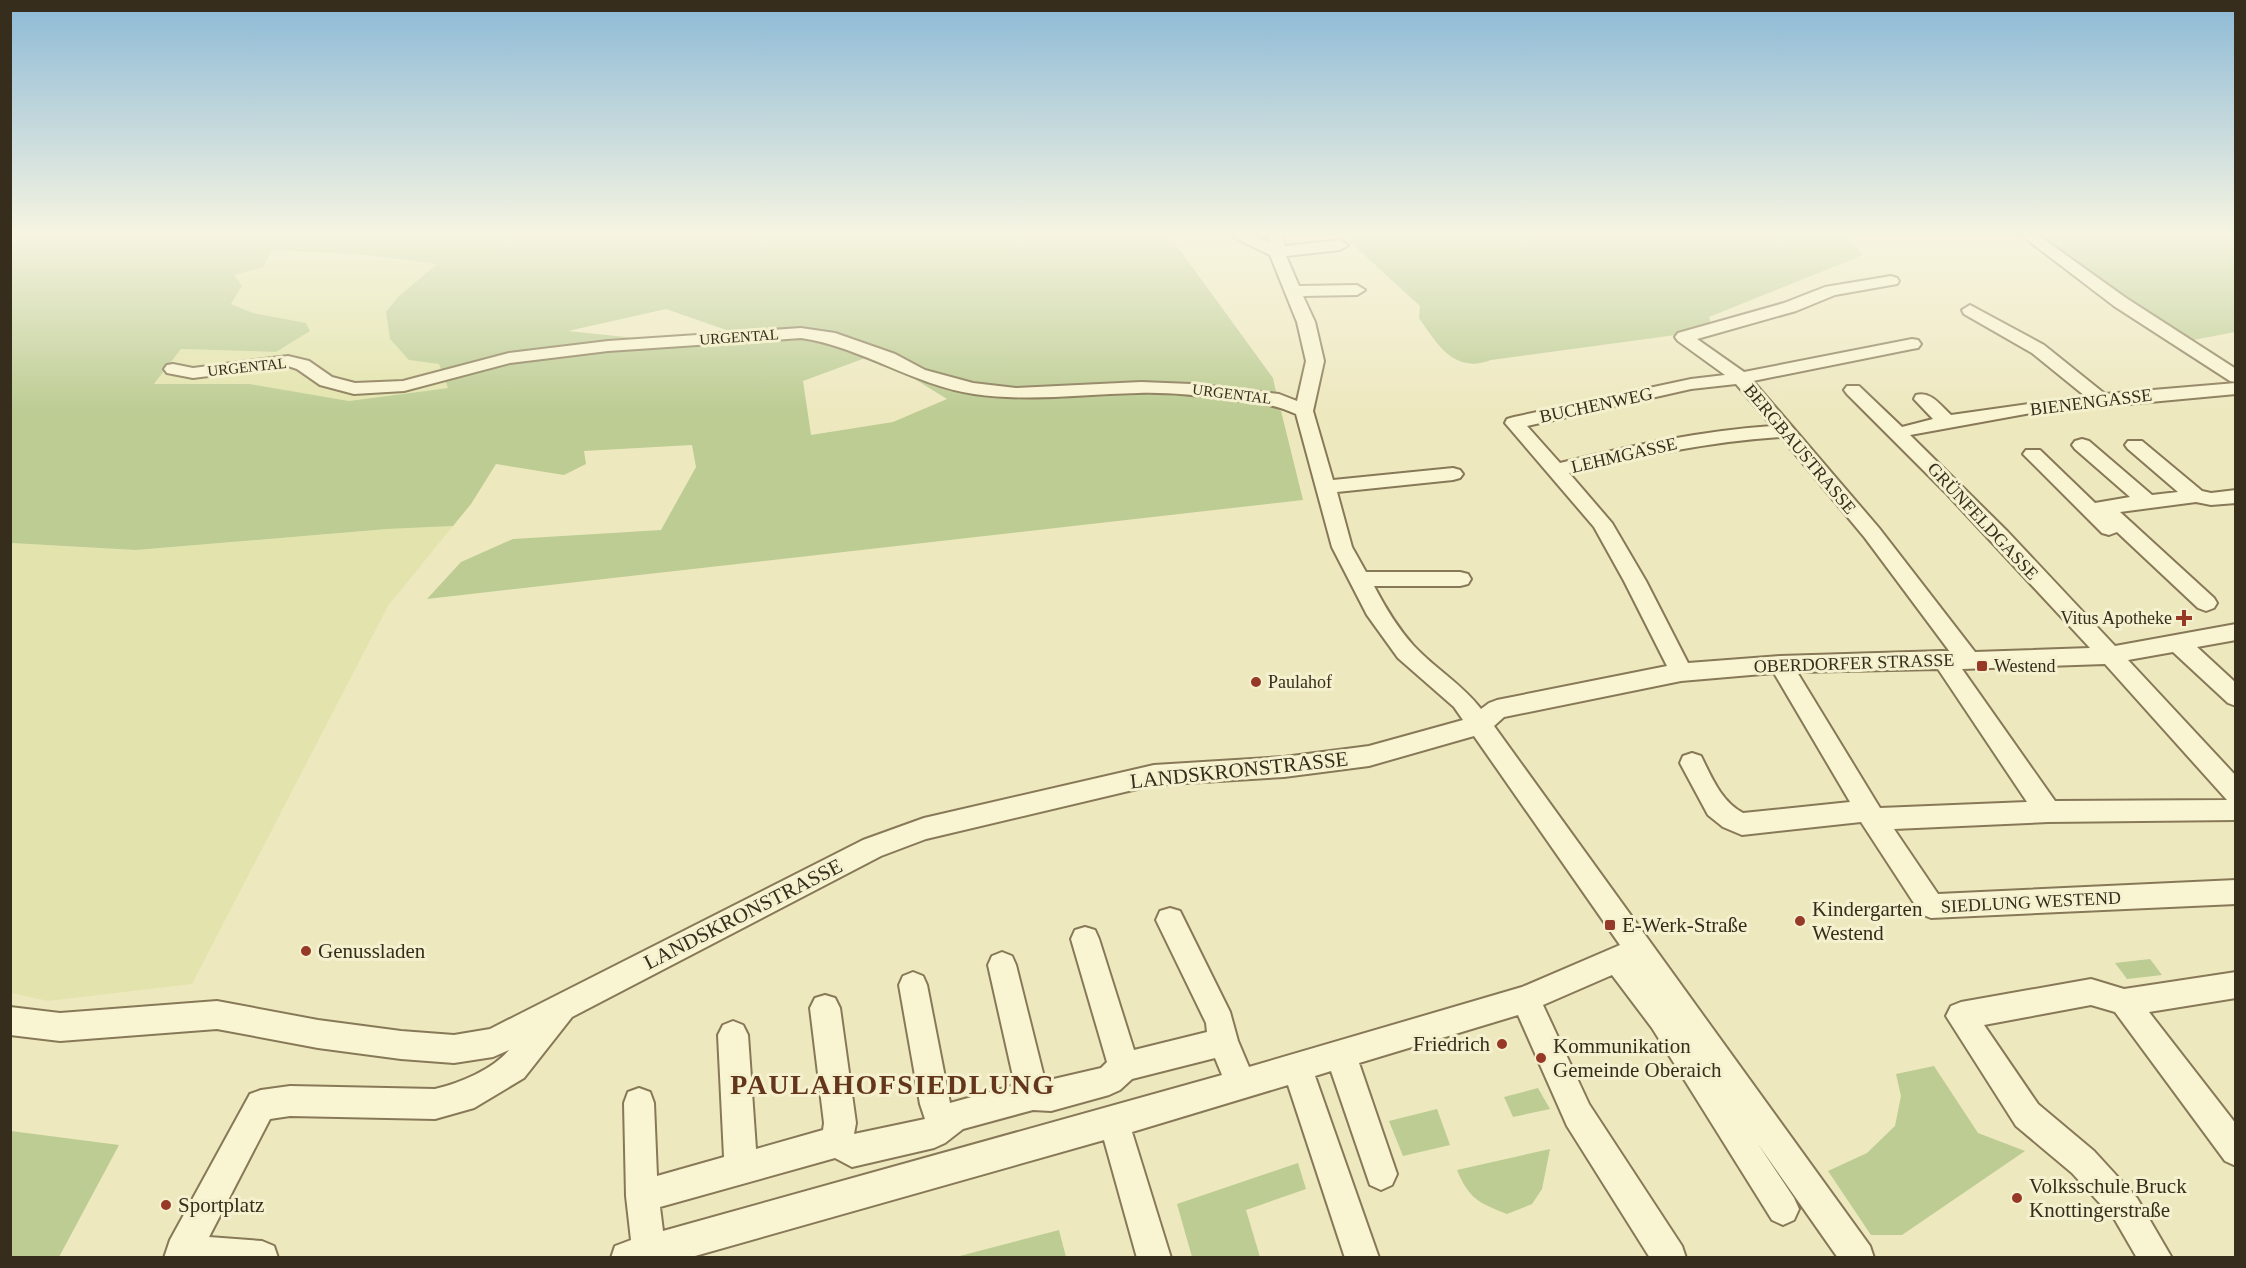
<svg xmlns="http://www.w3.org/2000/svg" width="2246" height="1268" font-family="Georgia,serif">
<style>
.farmland{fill:#e3e4ad}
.green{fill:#bccc93;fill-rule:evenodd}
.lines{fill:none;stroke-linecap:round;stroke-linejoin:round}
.minor-casing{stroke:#877957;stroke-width:4}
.minor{fill:#f9f4d2;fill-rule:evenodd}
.poi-dot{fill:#963927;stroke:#f5f1cf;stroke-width:2}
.labels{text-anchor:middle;stroke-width:6;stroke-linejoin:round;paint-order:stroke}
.far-street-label{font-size:15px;fill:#362d1c;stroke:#f5f1cf}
.street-label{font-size:18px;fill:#362d1c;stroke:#f5f1cf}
.poi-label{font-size:18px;fill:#362d1c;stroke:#f5f1cf;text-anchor:start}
.near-street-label{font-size:21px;fill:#362d1c;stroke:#f5f1cf}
.near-poi-label{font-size:21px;fill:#362d1c;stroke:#f5f1cf;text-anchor:start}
.near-district-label{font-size:28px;font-weight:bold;letter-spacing:1.5px;fill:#63361b;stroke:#f5f1cf}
</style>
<rect width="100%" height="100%" fill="#eee8bf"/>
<g class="farmland">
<path d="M 272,250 L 357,254 L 438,264 L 399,296 L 409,360 L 439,364 L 448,388 L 349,401 L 250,384 L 154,385 L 181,349 L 276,352 L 305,323 L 253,313 L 231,303 L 233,275 L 262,267 Z"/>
<path d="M 453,526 L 388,606 L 192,984 L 48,1001 L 11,993 L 10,543 L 136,550 L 387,529 Z"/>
</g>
<g class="green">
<path d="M 10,235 L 1169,235 L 1273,378 L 1276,392 L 1258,401 L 1281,411 L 1303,500 L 427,599 L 461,562 L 513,539 L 661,530 L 696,467 L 692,445 L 584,451 L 586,464 L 564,475 L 496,464 L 471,504 L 453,526 L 387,529 L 136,550 L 11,543 ZM 272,250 L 357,254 L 437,264 L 399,296 L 386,312 L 390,339 L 409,360 L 439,364 L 448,388 L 349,401 L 250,384 L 154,384 L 181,349 L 276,352 L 310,331 L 306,323 L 253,313 L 231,304 L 242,286 L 234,275 L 263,267 ZM 666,309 L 735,333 L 645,339 L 568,331 ZM 868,357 L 913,378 L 947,399 L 893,422 L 811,435 L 803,381 Z"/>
<path d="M 1347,235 L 1846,235 L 1863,255 L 1709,317 L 1712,327 L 1683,334 L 1491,360 C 1454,374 1438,345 1419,318 L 1420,306 L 1350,242 Z"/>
<path d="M 2034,235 L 2235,235 L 2235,332 L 2188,341 Z"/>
<path d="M 2150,959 L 2162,975 L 2127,979 L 2115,963 Z"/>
<path d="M 1934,1066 L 1978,1133 L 2025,1151 L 1902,1235 L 1871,1235 L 1828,1171 L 1867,1153 L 1895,1126 L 1901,1096 L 1896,1074 Z"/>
<path d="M 1538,1088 L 1550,1109 L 1513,1117 L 1504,1097 Z"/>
<path d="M 1437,1109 L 1450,1145 L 1403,1156 L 1389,1121 Z"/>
<path d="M 11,1131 L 119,1145 L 59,1257 L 11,1257 Z"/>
<path d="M 1550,1149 L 1542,1189 L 1532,1204 L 1507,1214 C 1479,1203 1469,1199 1457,1170 Z"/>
<path d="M 1298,1163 L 1306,1189 L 1246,1210 L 1260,1257 L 1192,1257 L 1177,1204 Z"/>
<path d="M 1059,1230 L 1066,1257 L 956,1257 Z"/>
</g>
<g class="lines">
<g class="minor-casing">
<g id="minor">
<path d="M 1232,235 L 1252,235 L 1269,242 L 1269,235 L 1283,235 L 1285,246 L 1340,240 L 1348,245 L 1340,250 L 1286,256 L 1299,286 L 1357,285 L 1365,290 L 1357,295 L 1303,296 L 1315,322 L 1324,361 L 1313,411 L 1333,480 L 1453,468 L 1460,470 L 1463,474 L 1460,478 L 1453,480 L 1337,492 L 1352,547 L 1366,572 L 1460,572 L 1468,574 L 1471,579 L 1468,584 L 1460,586 L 1374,586 C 1385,607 1397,627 1413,645 C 1434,668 1462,684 1481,709 L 1489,703 L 1497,700 L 1667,666 L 1624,581 L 1594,527 L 1505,423 L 1507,419 L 1514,417 L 1691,379 L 1725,375 L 1678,341 L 1675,337 L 1678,333 L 1784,303 L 1825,287 L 1891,276 L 1897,278 L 1899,281 L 1897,284 L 1835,295 L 1796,311 L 1697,339 L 1744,372 L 1912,339 L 1918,340 L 1921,344 L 1918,348 L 1912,349 L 1753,381 L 1879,528 L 1975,652 L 2090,648 L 1945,492 L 1847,394 L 1844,390 L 1847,386 L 1859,386 L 1902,427 L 1933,419 L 1914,399 L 1916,395 C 1931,391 1940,405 1951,415 L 2085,396 L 2032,353 L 1964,314 L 1962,310 L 1970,305 L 2044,345 L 2105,394 L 2236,383 L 2236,394 L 2031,413 L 1910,435 L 2008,532 L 2115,646 L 2236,624 L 2236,640 L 2197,647 L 2236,683 L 2236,706 L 2228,703 L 2173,652 L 2128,660 L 2236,776 L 2236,820 L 2048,822 L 1894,829 L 1938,894 L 2236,880 L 2236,904 L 1931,918 L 1921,914 L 1861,822 L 1742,835 L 1723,827 L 1708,815 L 1680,763 L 1683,756 L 1692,753 L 1701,756 C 1712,778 1721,801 1743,813 L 1850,802 L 1774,673 L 1681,681 L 1504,717 L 1494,726 L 1870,1246 L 1874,1258 L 1838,1258 L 1758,1144 L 1794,1198 L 1799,1209 L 1794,1220 L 1783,1225 L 1772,1220 L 1652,1028 L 1612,975 L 1543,1005 L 1589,1104 L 1682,1246 L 1686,1258 L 1650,1258 L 1567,1126 L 1518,1015 L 1359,1063 L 1397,1174 L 1392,1185 L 1381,1190 L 1370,1185 L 1331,1071 L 1315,1076 L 1379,1258 L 1345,1258 L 1288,1085 L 1132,1132 L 1171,1258 L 1137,1258 L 1104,1140 L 688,1258 L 611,1258 L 615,1246 L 631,1240 L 626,1196 L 624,1103 L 628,1092 L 639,1088 L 650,1092 L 654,1103 L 657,1176 L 724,1157 L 718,1035 L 723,1025 L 733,1021 L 743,1025 L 748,1035 L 756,1149 L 823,1130 L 824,1123 L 810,1008 L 815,998 L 825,995 L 835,998 L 840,1008 L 856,1123 L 854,1134 L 925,1119 L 920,1104 L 899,985 L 903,976 L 913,972 L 923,976 L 927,985 L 950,1103 L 1015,1085 L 988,965 L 992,956 L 1002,952 L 1012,956 L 1016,965 L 1045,1081 L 1101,1068 L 1107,1062 L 1071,939 L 1075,930 L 1085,927 L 1095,930 L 1099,939 L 1134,1050 L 1207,1032 L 1206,1023 L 1156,920 L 1160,911 L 1170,908 L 1180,911 L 1230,1012 L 1238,1041 L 1249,1067 L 1522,987 L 1620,945 L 1474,736 L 1369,766 L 1284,777 L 1154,785 L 926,839 L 881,856 L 572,1017 L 524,1078 L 474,1108 L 435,1119 L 290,1116 L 270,1119 L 209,1237 L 262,1241 L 274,1246 L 278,1258 L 164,1258 L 170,1240 L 250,1094 L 261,1090 L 290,1086 L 435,1089 C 460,1083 492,1070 509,1050 L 493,1057 L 454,1063 L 401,1059 L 318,1048 L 217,1029 L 60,1041 L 10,1035 L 10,1007 L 60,1013 L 217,1001 L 318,1020 L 401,1031 L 454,1035 L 490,1029 L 863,840 L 924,818 L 1154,765 L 1284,757 L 1369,746 L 1463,720 L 1454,707 L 1398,658 L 1367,615 L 1332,547 L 1296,414 C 1272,403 1251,402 1225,399 C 1196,395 1167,392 1138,393 C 1083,394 1029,402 974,394 C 913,385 862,347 801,338 L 608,351 L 510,363 L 404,391 L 354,394 L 320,385 L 297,369 L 288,366 L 193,378 L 167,373 L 164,369 L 167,365 L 173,364 L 193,368 L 288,356 L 309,361 L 332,377 L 355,383 L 403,381 L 509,353 L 608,341 L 801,328 L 835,333 L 895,354 L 925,370 L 973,383 L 1016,388 L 1141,382 L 1191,384 L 1279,394 L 1297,401 L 1306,361 L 1297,322 L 1270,255 L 1235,238 ZM 1736,384 L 1772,426 C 1699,431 1630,446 1560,463 L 1527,426 L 1691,389 ZM 1781,437 L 1865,538 L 1950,652 L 1943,651 L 1780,656 L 1688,663 L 1646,581 L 1612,523 L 1569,473 C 1641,456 1707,442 1781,437 ZM 2105,664 L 2227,800 L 2055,801 L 1962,669 ZM 1938,669 L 2027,802 L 1880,808 L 1797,672 ZM 1215,1058 L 1222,1075 L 663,1231 L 660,1207 L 835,1158 L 852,1167 L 934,1148 L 945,1143 L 963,1129 L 1033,1110 L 1051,1111 L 1109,1095 L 1120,1090 L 1132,1079 Z"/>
<path d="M 2021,235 L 2038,235 L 2126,298 L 2236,369 L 2236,382 L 2230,381 L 2114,306 Z"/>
<path d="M 2082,439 L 2089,441 L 2152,495 L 2178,492 L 2128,449 L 2125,445 L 2128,441 L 2142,441 L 2202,491 L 2211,493 L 2236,490 L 2236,503 L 2211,505 L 2196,502 L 2120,512 L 2214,598 L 2217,603 L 2214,608 L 2206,611 L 2198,608 L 2117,532 L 2109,535 L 2102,533 L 2023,454 L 2026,450 L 2040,450 L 2095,503 L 2130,497 L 2075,449 L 2072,445 L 2075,441 Z"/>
<path d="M 2236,972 L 2236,998 L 2149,1012 L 2236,1124 L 2236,1166 L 2225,1161 L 2115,1012 L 2091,1005 L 1984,1025 L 2038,1104 L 2094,1151 L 2137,1198 L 2172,1258 L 2137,1258 L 2115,1220 L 2072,1173 L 2016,1126 L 1946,1016 L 1951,1006 L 1961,1002 L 2091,979 L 2124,989 Z"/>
</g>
</g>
<use href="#minor" class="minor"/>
</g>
<linearGradient id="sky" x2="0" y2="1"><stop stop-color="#8cb9d6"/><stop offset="0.57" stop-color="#f7f5e2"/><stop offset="1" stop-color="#f7f5e2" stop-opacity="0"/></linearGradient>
<rect width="2246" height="412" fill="url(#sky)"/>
<g class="poi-dot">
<path d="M2181 609h6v6h6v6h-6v6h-6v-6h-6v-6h6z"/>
<rect x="1976" y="660" width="12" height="12" rx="3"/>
<circle cx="1256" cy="682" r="6"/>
<circle cx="1800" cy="921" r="6"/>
<rect x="1604" y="919" width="12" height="12" rx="3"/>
<circle cx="306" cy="951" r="6"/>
<circle cx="1502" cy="1044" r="6"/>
<circle cx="1541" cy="1058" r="6"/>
<circle cx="2017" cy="1198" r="6"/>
<circle cx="166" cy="1205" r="6"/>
</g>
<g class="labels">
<g class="far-street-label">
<text transform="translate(739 337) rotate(-4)" y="5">URGENTAL</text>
<text transform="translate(247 367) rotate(-6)" y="5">URGENTAL</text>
<text transform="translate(1232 394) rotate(7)" y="5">URGENTAL</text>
</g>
<g class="street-label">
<text transform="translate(2091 402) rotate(-7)" y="6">BIENENGASSE</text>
<text transform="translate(1596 405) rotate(-12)" y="6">BUCHENWEG</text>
<text transform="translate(1800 449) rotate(50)" y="6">BERGBAUSTRASSE</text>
<text transform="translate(1624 455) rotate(-13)" y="6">LEHMGASSE</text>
<text transform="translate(1983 521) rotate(47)" y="6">GRÜNFELDGASSE</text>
<text transform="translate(1854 663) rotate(-2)" y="6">OBERDORFER STRASSE</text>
<text transform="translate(2031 902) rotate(-3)" y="6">SIEDLUNG WESTEND</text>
</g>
<g class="poi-label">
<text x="2172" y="624" text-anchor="end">Vitus Apotheke</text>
<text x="1994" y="672">Westend</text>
<text x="1268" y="688">Paulahof</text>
</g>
<g class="near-street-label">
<text transform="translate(1239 770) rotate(-6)" y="7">LANDSKRONSTRASSE</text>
<text transform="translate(743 914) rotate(-27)" y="7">LANDSKRONSTRASSE</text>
</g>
<g class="near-poi-label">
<text x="1812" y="916">Kindergarten<tspan x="1812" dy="24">Westend</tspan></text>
<text x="1622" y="932">E-Werk-Straße</text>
<text x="318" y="958">Genussladen</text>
<text x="1490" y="1051" text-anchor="end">Friedrich</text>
<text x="1553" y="1053">Kommunikation<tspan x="1553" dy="24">Gemeinde Oberaich</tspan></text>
<text x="2029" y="1193">Volksschule Bruck<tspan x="2029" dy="24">Knottingerstraße</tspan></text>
<text x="178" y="1212">Sportplatz</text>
</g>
<g class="near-district-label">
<text x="893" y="1094">PAULAHOFSIEDLUNG</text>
</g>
</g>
<rect width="2246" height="1268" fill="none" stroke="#362d1c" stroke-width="24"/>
</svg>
